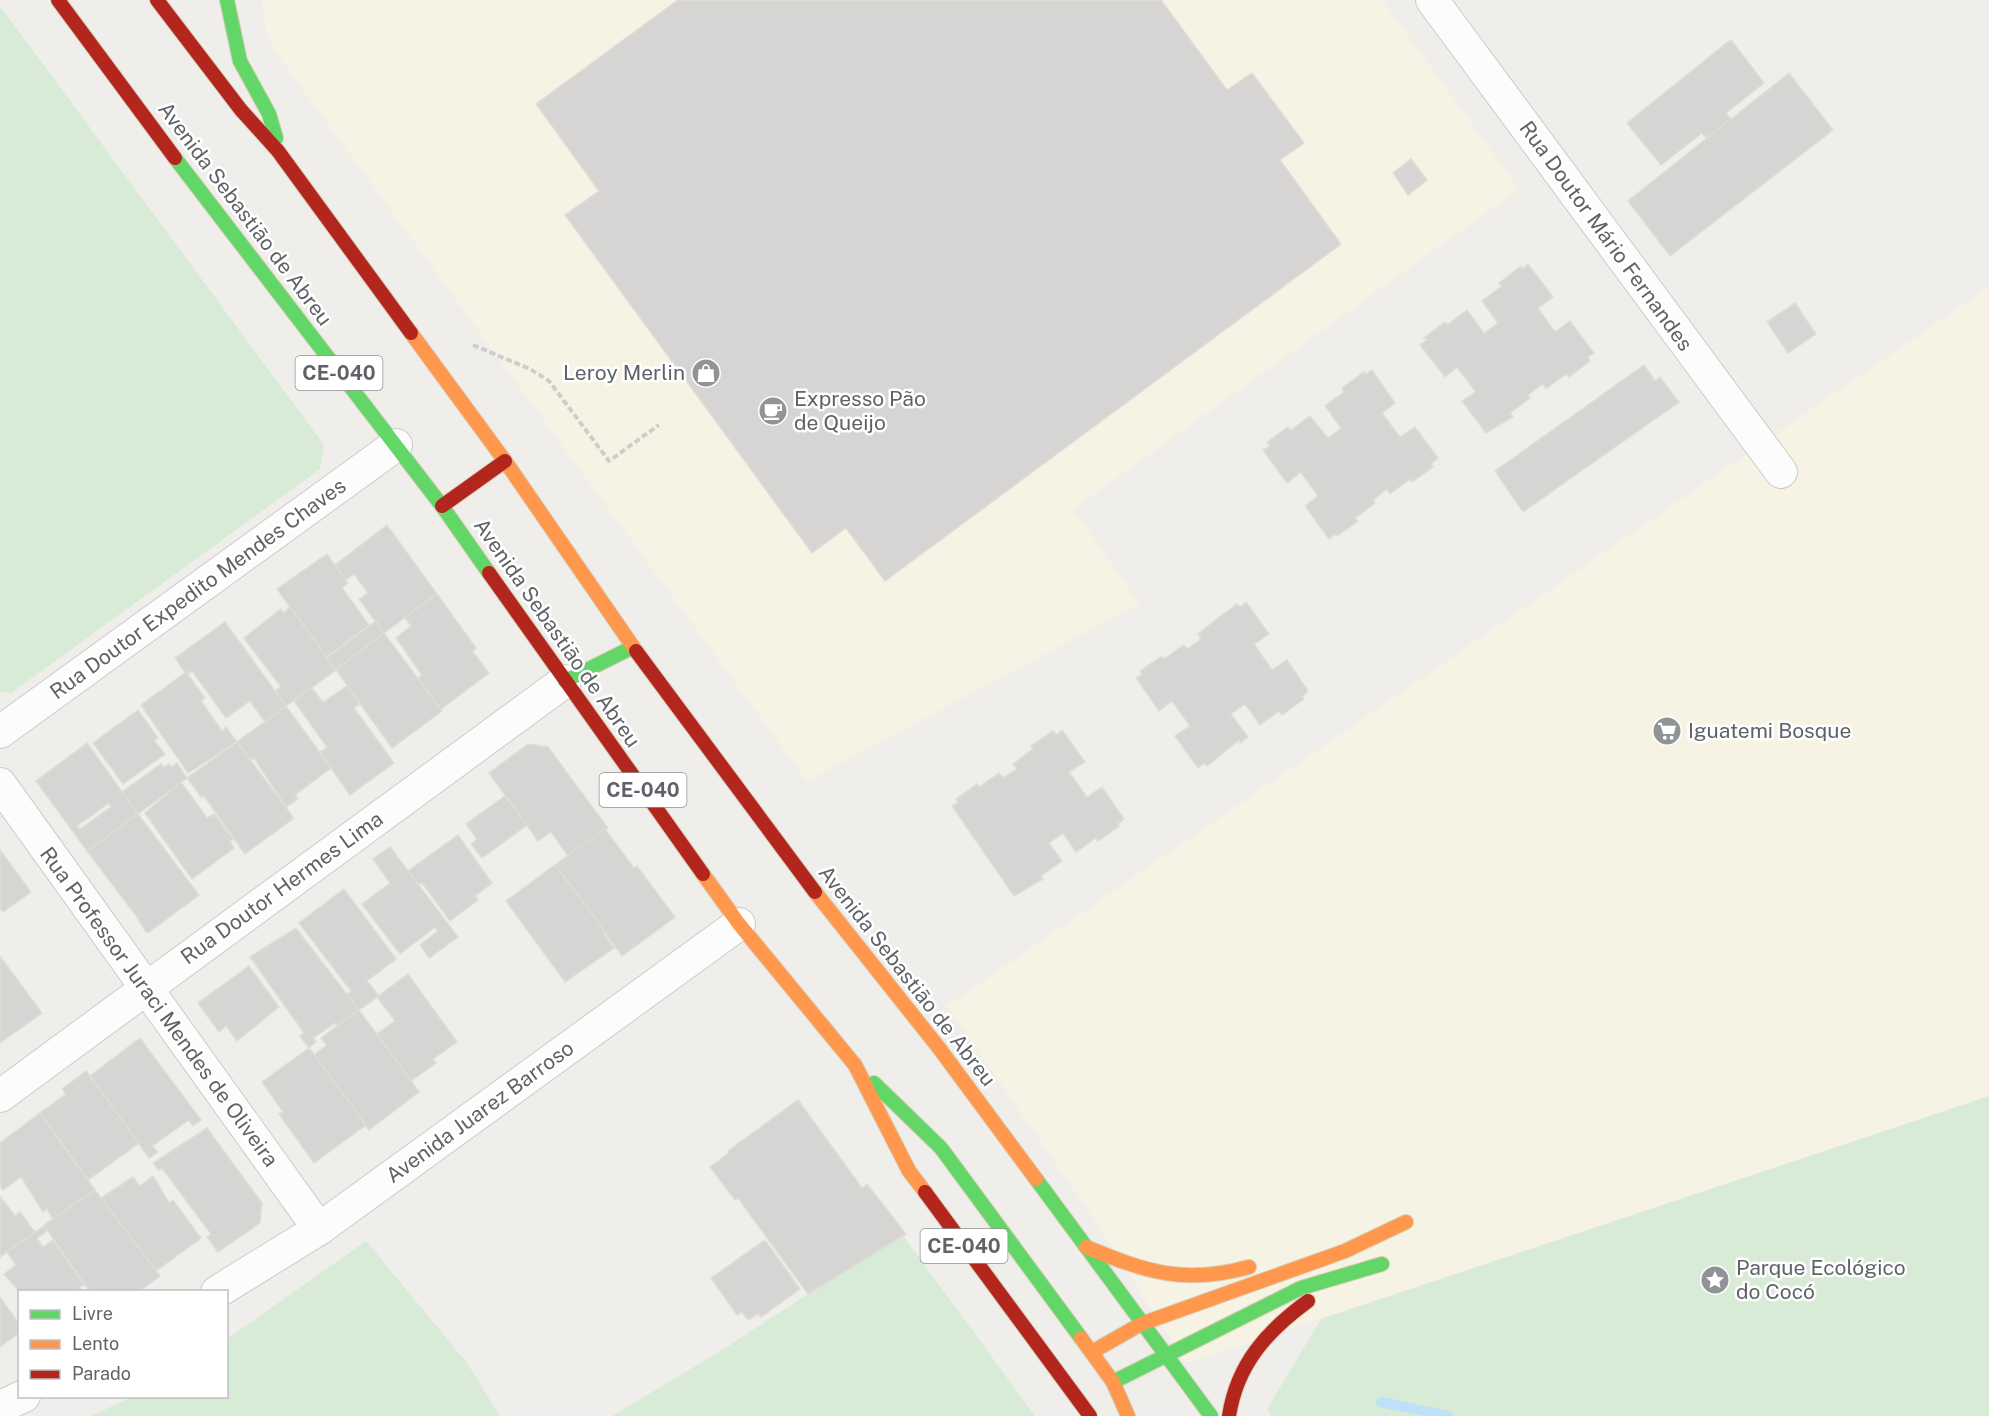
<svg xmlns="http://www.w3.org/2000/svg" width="1989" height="1416" font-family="'Public Sans',sans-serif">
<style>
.commercial{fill:#f7f3e4}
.green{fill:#d8ebd6}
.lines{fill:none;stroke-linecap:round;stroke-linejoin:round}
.stream{stroke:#bfe0f9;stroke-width:10}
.building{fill:#d6d5d3;stroke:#deddd9;stroke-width:1.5;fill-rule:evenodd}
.street-casing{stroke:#cbcccc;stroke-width:34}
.fast-casing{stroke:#d7ceb8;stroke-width:16}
.slow-casing{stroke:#d7ceb8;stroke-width:16}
.jam-casing{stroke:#d7ceb8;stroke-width:16}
.path{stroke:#cacfcc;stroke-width:4;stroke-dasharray:6 3;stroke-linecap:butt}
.street{stroke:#fdfcfc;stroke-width:32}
.fast{stroke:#63d668;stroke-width:14}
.slow{stroke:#ff974d;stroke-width:14}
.jam{stroke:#b3261e;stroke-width:14}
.labels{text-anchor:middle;stroke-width:5;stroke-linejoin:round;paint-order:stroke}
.shield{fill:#fff;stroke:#8f9295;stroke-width:1.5}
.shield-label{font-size:20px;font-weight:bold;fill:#5f6368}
.street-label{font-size:21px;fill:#5f6368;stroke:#fff}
.poi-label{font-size:21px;fill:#5f6368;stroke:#fff;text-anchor:start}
</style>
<rect width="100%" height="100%" fill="#efeeea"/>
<g class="commercial">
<path d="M 262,0 L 1382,0 L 1519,189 L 1073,509 L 1139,604 L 807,781 L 272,47 L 265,25 Z"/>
<path d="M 1989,287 L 1989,1096 L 1186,1363 L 1088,1210 L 947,1006 Z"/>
</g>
<g class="green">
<path d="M 0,6 L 324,445 L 320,469 L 11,693 L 0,691 Z"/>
<path d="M 1989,1096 L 1989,1416 L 1272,1416 L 1267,1409 L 1321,1319 Z"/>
<path d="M 901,1233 L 1035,1416 L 612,1416 L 727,1347 Z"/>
<path d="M 366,1241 L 467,1363 L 500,1416 L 90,1416 L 133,1397 L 226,1396 L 227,1339 Z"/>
</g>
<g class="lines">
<path class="stream" d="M 1381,1402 L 1448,1416"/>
</g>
<g class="building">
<path d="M 678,0 L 1161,0 L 1227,90 L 1252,73 L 1304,143 L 1280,160 L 1341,244 L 885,581 L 846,528 L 812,553 L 565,215 L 599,191 L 536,104 Z"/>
<path d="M 1729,41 L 1732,41 L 1764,83 L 1726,113 L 1731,119 L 1707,139 L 1702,133 L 1661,165 L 1627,123 Z"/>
<path d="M 1789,73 L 1833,130 L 1670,256 L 1628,201 Z"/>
<path d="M 1411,159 L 1427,180 L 1408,195 L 1393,173 Z"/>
<path d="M 1528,264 L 1553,297 L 1538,308 L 1555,332 L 1570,321 L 1594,353 L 1588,357 L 1590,361 L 1569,377 L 1566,374 L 1546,389 L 1543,384 L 1528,395 L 1530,398 L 1510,413 L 1513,417 L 1486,433 L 1462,401 L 1476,392 L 1457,367 L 1445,377 L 1420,345 L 1427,340 L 1424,338 L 1445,322 L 1447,325 L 1467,310 L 1484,333 L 1498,323 L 1482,301 L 1502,286 L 1499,283 L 1521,266 L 1523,269 Z"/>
<path d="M 1795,303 L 1816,334 L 1788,353 L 1767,322 Z"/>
<path d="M 1644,365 L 1655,381 L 1660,377 L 1679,402 L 1523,512 L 1495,471 Z"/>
<path d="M 1372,370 L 1395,403 L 1382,413 L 1400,437 L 1415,427 L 1438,458 L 1431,464 L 1433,467 L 1412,482 L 1410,479 L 1390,494 L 1387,489 L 1373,500 L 1375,503 L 1355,518 L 1358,521 L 1337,536 L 1335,534 L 1329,539 L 1305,506 L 1318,496 L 1301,472 L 1287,483 L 1263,450 L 1270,446 L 1267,442 L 1288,427 L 1291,430 L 1310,416 L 1328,438 L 1341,428 L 1325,406 L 1344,392 L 1342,388 L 1364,372 L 1366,374 Z"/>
<path d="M 387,525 L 437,594 L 384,633 L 359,599 L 368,593 L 354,574 L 346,580 L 335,565 Z"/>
<path d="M 327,554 L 348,583 L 342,588 L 369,625 L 326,657 L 277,589 Z"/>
<path d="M 437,594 L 476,648 L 472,651 L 489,673 L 441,709 L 418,678 L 422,675 L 396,638 L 411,626 L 405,618 Z"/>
<path d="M 1246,602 L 1269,634 L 1254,644 L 1272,670 L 1287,660 L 1308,691 L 1302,697 L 1304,699 L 1282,715 L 1279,711 L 1260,725 L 1245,704 L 1231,714 L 1248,737 L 1240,743 L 1239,740 L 1207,766 L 1205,763 L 1198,768 L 1175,736 L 1190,726 L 1172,701 L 1159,711 L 1136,678 L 1142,674 L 1140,671 L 1162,656 L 1164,659 L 1184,645 L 1187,649 L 1201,639 L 1198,634 L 1218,618 L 1237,604 L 1240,607 Z"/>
<path d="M 290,607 L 336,670 L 286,706 L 275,691 L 281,687 L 244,638 L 281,609 L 283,613 Z"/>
<path d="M 376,621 L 384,633 L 336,670 L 327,658 Z"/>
<path d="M 225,622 L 286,706 L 265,722 L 250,701 L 226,718 L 192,671 L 187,675 L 175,658 Z"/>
<path d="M 384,633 L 442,711 L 392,748 L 336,670 Z"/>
<path d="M 186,672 L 205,698 L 201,701 L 222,731 L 226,727 L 237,742 L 188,773 L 141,705 Z"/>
<path d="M 347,686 L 360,704 L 354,708 L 394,763 L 350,795 L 320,752 L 327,747 L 294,701 L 311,687 L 323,702 Z"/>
<path d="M 286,706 L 331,768 L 295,795 L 298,799 L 286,807 L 254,758 L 250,760 L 237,742 Z"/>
<path d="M 138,710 L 158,738 L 154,740 L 165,754 L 123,784 L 93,743 Z"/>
<path d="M 1062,730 L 1085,762 L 1069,772 L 1087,797 L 1102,787 L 1124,819 L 1118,824 L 1119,826 L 1098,841 L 1096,838 L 1076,852 L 1063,833 L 1049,843 L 1062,861 L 1041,876 L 1043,879 L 1014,896 L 952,806 L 958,802 L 956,799 L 977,784 L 979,787 L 999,773 L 1003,778 L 1017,769 L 1013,764 L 1033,749 L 1031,746 L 1053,731 L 1056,735 Z"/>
<path d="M 237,742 L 294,818 L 245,854 L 204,796 L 202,798 L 187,778 Z"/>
<path d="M 87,743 L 138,814 L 87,851 L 36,781 ZM 109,803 L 111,807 L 80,829 L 77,826 Z"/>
<path d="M 528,744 L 548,747 L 608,828 L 568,856 L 551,832 L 538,841 L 489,773 Z"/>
<path d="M 177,763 L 187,778 L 138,814 L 122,792 L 161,764 L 164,767 L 169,764 L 171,767 Z"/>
<path d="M 181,782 L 207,818 L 214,814 L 233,839 L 230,842 L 234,848 L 192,879 L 145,813 Z"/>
<path d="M 505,796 L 527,825 L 482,858 L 471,844 L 477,839 L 466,824 Z"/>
<path d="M 138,814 L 199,895 L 149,932 L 146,932 L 137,917 L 87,851 Z"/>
<path d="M 605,829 L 634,868 L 637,866 L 675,917 L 622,956 L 555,865 Z"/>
<path d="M 458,835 L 492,883 L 475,896 L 478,900 L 450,921 L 422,883 L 418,885 L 408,871 Z"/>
<path d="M 390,847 L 458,937 L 429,958 L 420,945 L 438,931 L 435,927 L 400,954 L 362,904 L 390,883 L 373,859 Z"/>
<path d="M 0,850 L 31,892 L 3,912 L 0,908 Z"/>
<path d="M 555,865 L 606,933 L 604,934 L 614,948 L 565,982 L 506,901 Z"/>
<path d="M 344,889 L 396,959 L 367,981 L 379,996 L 359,1010 L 347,994 L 351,991 L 299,923 Z"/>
<path d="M 296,928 L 359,1010 L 337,1026 L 335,1023 L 313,1038 L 316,1042 L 309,1048 L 300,1036 L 304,1033 L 250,957 Z"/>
<path d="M 0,956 L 42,1013 L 0,1043 Z"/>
<path d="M 249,966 L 279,1007 L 237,1041 L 226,1026 L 219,1032 L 198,1003 Z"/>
<path d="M 408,974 L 457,1042 L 433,1059 L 436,1063 L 411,1081 L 377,1034 L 395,1021 L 377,997 Z"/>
<path d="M 359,1010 L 419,1092 L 369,1130 L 314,1055 L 327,1045 L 321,1038 Z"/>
<path d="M 140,1038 L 201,1120 L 193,1126 L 189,1120 L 152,1146 L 158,1152 L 149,1158 L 90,1076 Z"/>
<path d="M 309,1048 L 366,1125 L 314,1163 L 279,1114 L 283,1112 L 262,1082 Z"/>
<path d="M 86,1071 L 139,1143 L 88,1180 L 40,1113 L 66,1094 L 62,1089 Z"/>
<path d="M 798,1100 L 862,1188 L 867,1184 L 906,1234 L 808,1294 L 738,1198 L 735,1200 L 710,1167 L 729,1153 L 728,1151 Z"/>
<path d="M 40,1113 L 95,1190 L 53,1219 L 47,1209 L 43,1212 L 21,1177 L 3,1190 L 0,1186 L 0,1143 Z"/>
<path d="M 207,1128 L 262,1203 L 260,1223 L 218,1252 L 207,1237 L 211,1234 L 162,1168 L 158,1170 L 153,1163 Z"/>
<path d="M 153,1176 L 169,1203 L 173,1200 L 201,1238 L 156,1271 L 101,1198 L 133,1177 L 140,1186 Z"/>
<path d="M 95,1190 L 160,1276 L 138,1292 L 90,1292 L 44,1225 Z"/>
<path d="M 0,1196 L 15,1216 L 20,1212 L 35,1232 L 0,1257 Z"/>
<path d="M 44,1226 L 47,1231 L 37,1238 L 43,1247 L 53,1240 L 84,1285 L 79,1287 L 82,1292 L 20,1292 L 4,1274 L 16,1265 L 7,1252 Z"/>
<path d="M 765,1240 L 800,1289 L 761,1317 L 758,1314 L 748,1320 L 742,1312 L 737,1315 L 711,1278 Z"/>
<path d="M 0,1297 L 20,1325 L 20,1332 L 0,1347 Z"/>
</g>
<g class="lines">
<g class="street-casing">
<g id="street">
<path d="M 1432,0 L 1781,472"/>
<path d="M 0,732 L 396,445"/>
<path d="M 0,784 L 319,1229"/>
<path d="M 0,1096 L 565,681"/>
<path d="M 217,1292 L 319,1229 L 739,924"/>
<path d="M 0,1407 L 24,1396"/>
</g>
</g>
<g class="fast-casing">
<g id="fast">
<path d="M 227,0 L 240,61 L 269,114 L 276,138"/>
<path d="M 175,158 L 442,506 L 489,573"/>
<path d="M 565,681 L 633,647"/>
<path d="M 874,1083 L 941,1148 L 1081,1338"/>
<path d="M 1036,1179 L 1211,1416"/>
<path d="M 1113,1382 L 1301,1288 L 1382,1264"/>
</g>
</g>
<g class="slow-casing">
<g id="slow">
<path d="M 411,333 L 505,461 L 636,651"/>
<path d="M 703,874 L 739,924 L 855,1065 L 909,1171 L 925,1192"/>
<path d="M 815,892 L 939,1048 L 1036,1179"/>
<path d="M 1086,1247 C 1146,1272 1185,1285 1249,1267"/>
<path d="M 1081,1338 L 1113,1382 L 1128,1416"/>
<path d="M 1092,1352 L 1141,1324 L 1345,1251 L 1406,1222"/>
</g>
</g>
<g class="jam-casing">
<g id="jam">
<path d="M 58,0 L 175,158"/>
<path d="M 157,0 L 241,110 L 278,151 L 411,333"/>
<path d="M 442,506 L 505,461"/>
<path d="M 489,573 L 703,874"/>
<path d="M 636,651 L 815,892"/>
<path d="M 925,1192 L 1090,1416"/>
<path d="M 1229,1416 C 1237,1364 1267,1331 1308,1301"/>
</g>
</g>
<path class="path" d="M 473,345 L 530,369 L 549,381 L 609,461 L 659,425"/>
<use href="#street" class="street"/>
<use href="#fast" class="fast"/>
<use href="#slow" class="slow"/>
<use href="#jam" class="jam"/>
</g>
<defs>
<g id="shop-disc" transform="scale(1.5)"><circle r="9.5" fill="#919496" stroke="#fff"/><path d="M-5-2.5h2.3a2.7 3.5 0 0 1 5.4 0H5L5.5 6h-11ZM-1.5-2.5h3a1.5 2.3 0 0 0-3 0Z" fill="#fff"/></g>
<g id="cafe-disc" transform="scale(1.5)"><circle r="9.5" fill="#919496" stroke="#fff"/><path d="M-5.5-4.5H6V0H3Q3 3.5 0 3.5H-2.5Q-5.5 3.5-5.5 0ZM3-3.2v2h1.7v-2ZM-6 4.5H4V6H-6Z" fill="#fff"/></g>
<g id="supermarket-disc" transform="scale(1.5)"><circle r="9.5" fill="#919496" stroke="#fff"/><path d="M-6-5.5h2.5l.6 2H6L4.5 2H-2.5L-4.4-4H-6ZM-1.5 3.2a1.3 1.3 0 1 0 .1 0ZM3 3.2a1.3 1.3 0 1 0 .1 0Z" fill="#fff"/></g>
<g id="sight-disc" transform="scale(1.5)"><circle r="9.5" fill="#919496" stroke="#fff"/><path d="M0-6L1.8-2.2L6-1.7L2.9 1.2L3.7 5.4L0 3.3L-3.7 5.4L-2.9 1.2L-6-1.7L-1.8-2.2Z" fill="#fff"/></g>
</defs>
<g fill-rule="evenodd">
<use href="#shop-disc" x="706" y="373"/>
<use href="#cafe-disc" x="773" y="411"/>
<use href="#supermarket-disc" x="1667" y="731"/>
<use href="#sight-disc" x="1715" y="1280"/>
</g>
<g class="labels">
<g class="shield">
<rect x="295.5" y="356" width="87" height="34" rx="4.5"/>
<rect x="599.5" y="773" width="87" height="34" rx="4.5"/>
<rect x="920.5" y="1229" width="87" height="34" rx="4.5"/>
</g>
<g class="shield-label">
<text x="339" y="380">CE-040</text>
<text x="643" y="797">CE-040</text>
<text x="964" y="1253">CE-040</text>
</g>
<g class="street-label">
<text transform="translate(245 214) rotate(53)" y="7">Avenida Sebastião de Abreu</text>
<text transform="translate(1606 236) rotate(54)" y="7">Rua Doutor Mário Fernandes</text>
<text transform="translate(198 589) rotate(-36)" y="7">Rua Doutor Expedito Mendes Chaves</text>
<text transform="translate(557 633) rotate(55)" y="7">Avenida Sebastião de Abreu</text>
<text transform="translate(282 888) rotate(-36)" y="7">Rua Doutor Hermes Lima</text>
<text transform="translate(907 976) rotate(52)" y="7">Avenida Sebastião de Abreu</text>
<text transform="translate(159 1007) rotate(54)" y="7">Rua Professor Juraci Mendes de Oliveira</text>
<text transform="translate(480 1112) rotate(-36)" y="7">Avenida Juarez Barroso</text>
</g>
<g class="poi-label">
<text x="685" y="380" text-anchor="end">Leroy Merlin</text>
<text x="794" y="406">Expresso Pão<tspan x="794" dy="24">de Queijo</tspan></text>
<text x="1688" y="738">Iguatemi Bosque</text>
<text x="1736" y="1275">Parque Ecológico<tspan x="1736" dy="24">do Cocó</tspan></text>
</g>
</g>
<rect x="18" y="1290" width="210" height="108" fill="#ffffff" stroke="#bfc1c3" stroke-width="1.5"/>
<rect x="30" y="1310" width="30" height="9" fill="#63d668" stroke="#bfc1c3" stroke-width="1.5"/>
<text x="72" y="1320" font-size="18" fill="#5f6368">Livre</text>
<rect x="30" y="1340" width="30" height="9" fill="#ff974d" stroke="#bfc1c3" stroke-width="1.5"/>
<text x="72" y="1350" font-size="18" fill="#5f6368">Lento</text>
<rect x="30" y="1370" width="30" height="9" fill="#b3261e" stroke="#bfc1c3" stroke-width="1.5"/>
<text x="72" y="1380" font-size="18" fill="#5f6368">Parado</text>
</svg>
